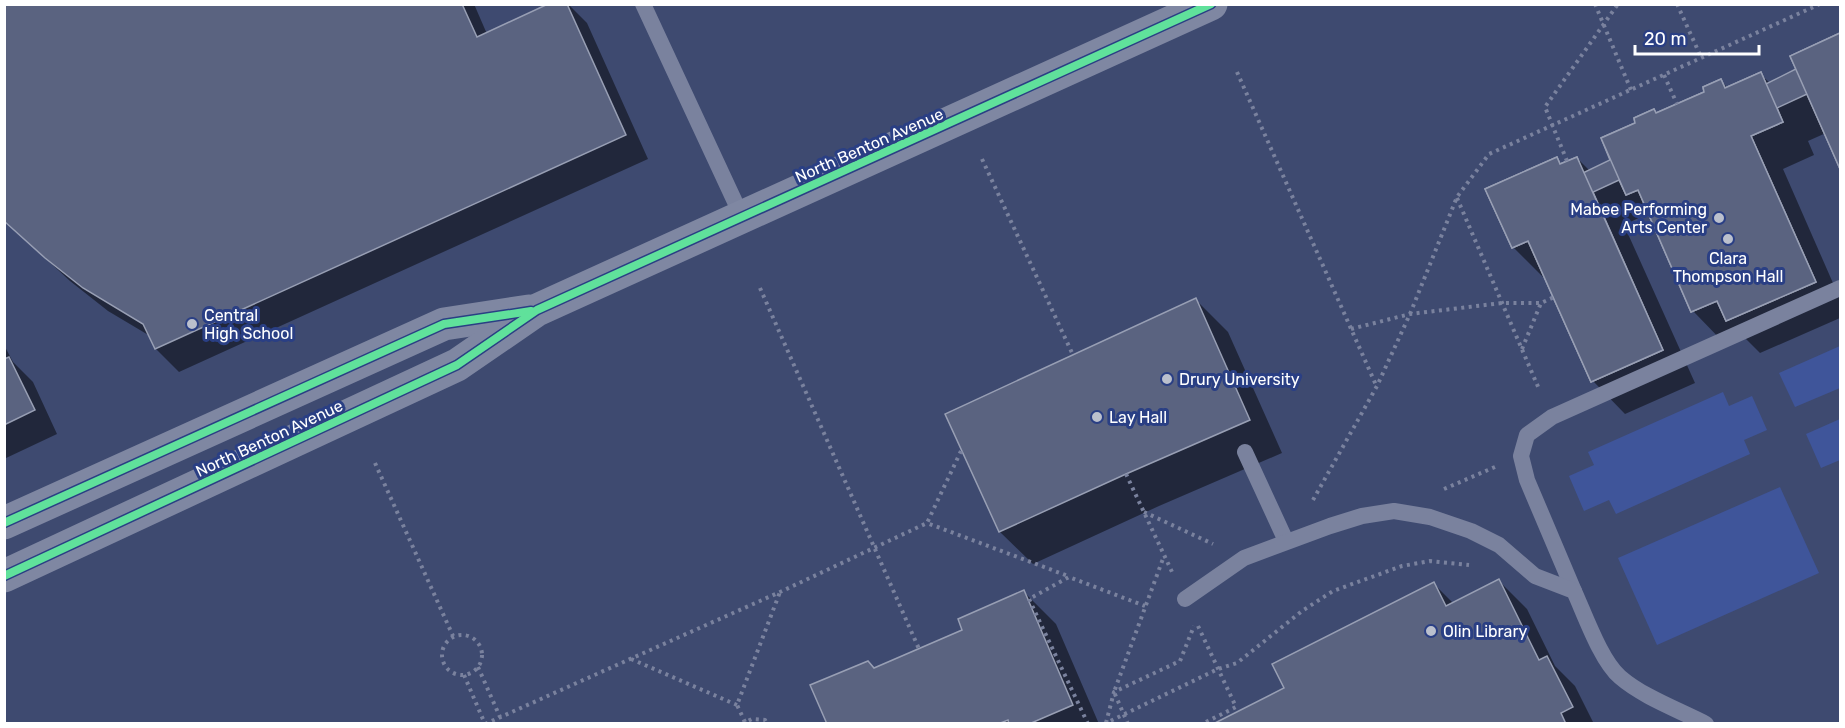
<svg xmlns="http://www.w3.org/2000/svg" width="1845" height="728" font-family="Rubik,sans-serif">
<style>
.green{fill:#3f559a}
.shadow{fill:#0007}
.building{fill:#5a6380;stroke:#989fb4;stroke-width:1.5}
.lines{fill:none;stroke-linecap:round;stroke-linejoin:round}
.path{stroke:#7a829e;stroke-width:4;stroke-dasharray:3 4.5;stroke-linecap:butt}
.service{stroke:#7a829e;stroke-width:16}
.secondary{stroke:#7f87a2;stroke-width:33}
.cycleway-casing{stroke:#2a3f84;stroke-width:11}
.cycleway{stroke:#60e19b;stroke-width:8}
.poi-dot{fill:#bbc0cd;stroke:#2a3f84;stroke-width:2}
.labels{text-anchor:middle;stroke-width:6;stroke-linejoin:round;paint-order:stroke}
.street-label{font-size:16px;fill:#fff;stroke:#2a3f84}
.poi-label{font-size:16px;fill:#fff;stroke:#2a3f84;text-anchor:start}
</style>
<rect width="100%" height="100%" fill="#3e4a70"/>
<g class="green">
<path d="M 1840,346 L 1840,388 L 1795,407 L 1779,373 Z"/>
<path d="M 1723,392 L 1729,406 L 1752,396 L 1767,430 L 1744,440 L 1750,454 L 1616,514 L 1609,500 L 1584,511 L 1569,476 L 1594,465 L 1588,452 Z"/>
<path d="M 1840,419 L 1840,460 L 1821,468 L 1806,434 Z"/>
<path d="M 1780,487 L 1819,573 L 1657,645 L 1618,558 Z"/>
</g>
<g class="shadow">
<path d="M 4,4 L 474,4 L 487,34 L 552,4 L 568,4 L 587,23 L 648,159 L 179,372 L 156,349 L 150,336 L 108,311 L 70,281 L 30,244 Z"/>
<path d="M 1840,35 L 1840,165 L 1826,133 L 1808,141 L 1814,155 L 1783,169 L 1840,299 L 1840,318 L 1760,353 L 1743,336 L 1725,344 L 1693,311 L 1653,220 L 1647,214 L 1624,225 L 1695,383 L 1625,414 L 1593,381 L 1546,280 L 1513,247 L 1556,159 L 1563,165 L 1577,158 L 1590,171 L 1612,161 L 1637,124 L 1654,110 L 1658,114 L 1705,93 L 1721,81 L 1728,88 L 1760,74 L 1770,83 L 1798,70 L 1792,57 Z"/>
<path d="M 1196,300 L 1228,332 L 1282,453 L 1159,506 L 1033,564 L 1000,532 L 947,415 Z"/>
<path d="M 4,345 L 13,362 L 33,382 L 57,434 L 4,459 Z"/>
<path d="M 1499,581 L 1527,609 L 1555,666 L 1575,686 L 1594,724 L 1217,724 L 1286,689 L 1434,584 L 1454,604 Z"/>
<path d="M 1024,592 L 1056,624 L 1099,724 L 828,724 L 874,670 L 964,631 Z"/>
</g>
<g class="building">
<path d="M 4,4 L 462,4 L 477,37 L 548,4 L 567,4 L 626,135 L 155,349 L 143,324 L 83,288 L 45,258 L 4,221 Z"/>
<path d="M 1840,33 L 1840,169 L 1807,94 L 1777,108 L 1783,122 L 1751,136 L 1816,282 L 1726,321 L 1717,301 L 1691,312 L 1638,190 L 1626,195 L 1619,180 L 1593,192 L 1663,350 L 1591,382 L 1528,241 L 1512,248 L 1485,189 L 1557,157 L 1560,164 L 1577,157 L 1583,173 L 1610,160 L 1601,138 L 1635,123 L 1634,118 L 1654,109 L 1656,113 L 1704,92 L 1703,87 L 1721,79 L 1725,88 L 1761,72 L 1766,84 L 1796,69 L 1790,56 Z"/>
<path d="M 1840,33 L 1840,169 L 1790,56 Z"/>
<path d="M 1761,72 L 1783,122 L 1751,136 L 1816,282 L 1726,321 L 1717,301 L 1691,312 L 1638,190 L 1626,195 L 1601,138 L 1635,123 L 1634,118 L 1654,109 L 1656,113 L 1704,92 L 1703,87 L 1721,79 L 1725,88 Z"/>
<path d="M 1557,157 L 1560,164 L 1577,157 L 1663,350 L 1591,382 L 1528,241 L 1512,248 L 1485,189 Z"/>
<path d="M 1196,298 L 1250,420 L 1126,474 L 999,532 L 945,414 Z"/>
<path d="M 9,357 L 35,410 L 4,425 L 4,359 Z"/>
<path d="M 1499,579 L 1539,660 L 1547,656 L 1573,707 L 1561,713 L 1566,724 L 1213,724 L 1284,688 L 1272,664 L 1434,582 L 1446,606 Z"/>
<path d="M 1024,590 L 1073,705 L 1029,724 L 1009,724 L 1008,720 L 998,724 L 827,724 L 810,685 L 868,661 L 874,668 L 962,630 L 958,619 Z"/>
</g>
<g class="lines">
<g class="path">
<path d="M 1595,4 L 1631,90"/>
<path d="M 1677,4 L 1701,57"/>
<path d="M 1237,72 L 1376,385"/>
<path d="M 1664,75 L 1677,104"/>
<path d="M 982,159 L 1073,355"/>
<path d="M 1567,161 L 1545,107 L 1618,4"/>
<path d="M 1457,198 L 1539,389"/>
<path d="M 760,288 L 919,649"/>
<path d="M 1351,329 L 1410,314 L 1502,303 L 1541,303 L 1554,297"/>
<path d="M 1522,349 L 1541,303"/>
<path d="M 961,451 L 927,523 L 1068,576"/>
<path d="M 375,463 L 453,636"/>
<path d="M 1126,474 L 1173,574"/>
<path d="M 1444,489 L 1495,467"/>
<path d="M 1313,500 L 1377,386 L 1410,314 L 1457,197 L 1489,154 L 1820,4"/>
<path d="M 1144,512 L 1213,544"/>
<path d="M 1198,626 L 1236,707 L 1202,724"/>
<circle cx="462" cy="655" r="20"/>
<path d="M 631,659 L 737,705"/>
<path d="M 478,667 L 500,717"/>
<path d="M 464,675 L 485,724"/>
<path d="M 745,722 L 737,705 L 780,592"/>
<path d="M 1106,723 L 1114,692 L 1180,661 L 1194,626"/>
<path d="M 485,724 L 780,592 L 927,523"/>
<path d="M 742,724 L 752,719 L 765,720 L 767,724"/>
<path d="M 1088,724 L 1029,599 L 1069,577 L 1145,606"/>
<path d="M 1104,724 L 1218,669 L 1237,663 L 1302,611 L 1333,591 L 1402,566 L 1430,561 L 1469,565"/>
<path d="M 1128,724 L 1114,692 L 1164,556"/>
</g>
<g class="service">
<path d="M 643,4 L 742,217"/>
<path d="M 1245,452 L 1286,541"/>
<path d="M 1574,591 L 1527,480 L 1521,456 L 1527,435 L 1552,417 L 1840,288"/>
<path d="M 1185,599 L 1244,558 L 1330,526 L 1362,516 L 1394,511 L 1430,517 L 1471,531 L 1499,545 L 1535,576 L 1574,591 C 1585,615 1601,661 1620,677 C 1643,697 1679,710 1706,724"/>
</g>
<g class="secondary">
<path d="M 4,523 L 444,324 L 529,311"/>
<path d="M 4,576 L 457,365 L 537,310 L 1211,4"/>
</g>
<g class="cycleway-casing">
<g id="cycleway">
<path d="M 4,523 L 444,324 L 531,311"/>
<path d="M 4,576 L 457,365 L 537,310 L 1211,4"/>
</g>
</g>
<use href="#cycleway" class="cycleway"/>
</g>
<g class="poi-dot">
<circle cx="1719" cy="218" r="6"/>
<circle cx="1728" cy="239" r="6"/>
<circle cx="192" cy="324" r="6"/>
<circle cx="1167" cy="379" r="6"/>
<circle cx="1097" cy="417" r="6"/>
<circle cx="1431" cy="631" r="6"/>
</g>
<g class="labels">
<g class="street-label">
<text transform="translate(869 145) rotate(-24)" y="6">North Benton Avenue</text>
<text transform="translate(269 438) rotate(-25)" y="6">North Benton Avenue</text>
</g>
<g class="poi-label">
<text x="1707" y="215" text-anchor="end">Mabee Performing<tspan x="1707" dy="18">Arts Center</tspan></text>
<text x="1728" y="264" text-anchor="middle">Clara<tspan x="1728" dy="18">Thompson Hall</tspan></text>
<text x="204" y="321">Central<tspan x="204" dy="18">High School</tspan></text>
<text x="1179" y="385">Drury University</text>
<text x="1109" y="423">Lay Hall</text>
<text x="1443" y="637">Olin Library</text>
</g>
</g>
<rect width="1845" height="728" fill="none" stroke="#ffffff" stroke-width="12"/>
<path d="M1635 45v9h124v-9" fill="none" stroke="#ffffff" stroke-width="3"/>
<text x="1644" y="45" font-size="18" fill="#ffffff" stroke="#2a3f84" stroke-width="4.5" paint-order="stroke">20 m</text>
</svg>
